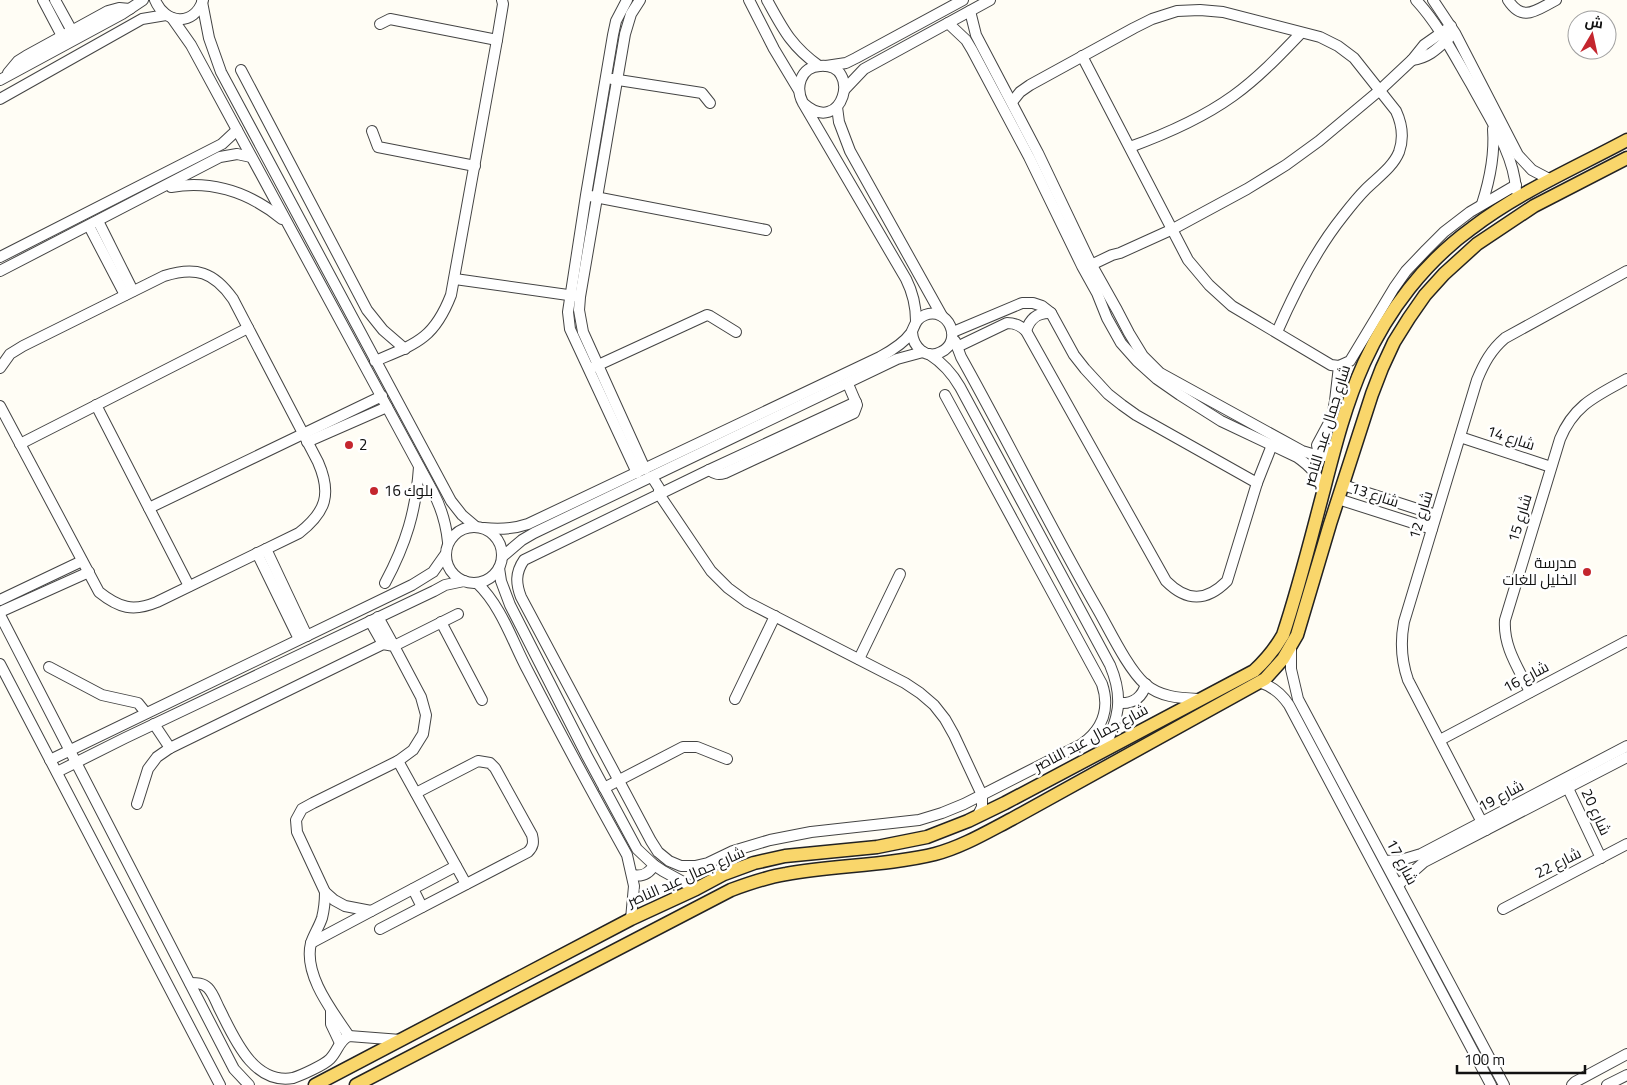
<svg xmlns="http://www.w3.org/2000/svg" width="1627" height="1085" font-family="Georgia,Cairo,serif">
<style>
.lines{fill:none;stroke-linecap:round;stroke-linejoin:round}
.minor-casing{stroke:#444;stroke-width:12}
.major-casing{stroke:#222;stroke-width:15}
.minor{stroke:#fff;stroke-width:10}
.major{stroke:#f9d66b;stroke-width:12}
.poi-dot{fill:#c4262e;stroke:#fff;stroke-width:2}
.labels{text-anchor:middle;stroke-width:5;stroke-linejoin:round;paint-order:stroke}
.street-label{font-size:15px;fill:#111;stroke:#fff}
.poi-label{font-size:15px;fill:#111;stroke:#fff;text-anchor:start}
</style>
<rect width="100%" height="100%" fill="#fffdf5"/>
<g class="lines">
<g class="minor-casing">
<g id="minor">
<path d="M 43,0 L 62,36"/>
<path d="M 55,0 L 72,31"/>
<path d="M 155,0 C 165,24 194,27 203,0"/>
<path d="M 627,0 L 616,21 L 613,35 L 586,195 L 568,312 L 570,329 L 637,473"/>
<path d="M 640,0 L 631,14 L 625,34 L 580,297 L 579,310 L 583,332 L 645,469"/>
<path d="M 749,0 L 774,49 L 798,89"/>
<path d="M 767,0 C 783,29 791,46 819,66"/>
<path d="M 1416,0 C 1439,25 1454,55 1471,84 C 1488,116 1514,153 1516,190"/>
<path d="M 1433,0 L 1455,33 L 1518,155 L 1532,170 L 1551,180"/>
<path d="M 1508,0 C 1523,23 1536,10 1556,0"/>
<path d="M 202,2 L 209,38 L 221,72 L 451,501 L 462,515 L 475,526"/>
<path d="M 970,11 L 976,35 L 1038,153 L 1090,262 L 1117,310 L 1129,333 L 1143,356 L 1160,373 L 1302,451 L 1319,456 L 1332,456"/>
<path d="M 172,18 L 191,45 L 433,492 C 442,509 446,523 448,542"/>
<path d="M 948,23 L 966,40 L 972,50 L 1029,157 L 1082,266 L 1097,293 L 1107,318 L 1121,343 L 1137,361 L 1157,379 L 1180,395 L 1221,421 L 1297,457 C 1310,466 1318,475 1324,490"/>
<path d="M 380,24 L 390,19 L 497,40"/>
<path d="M 1082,56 L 1188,260 L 1209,285 L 1232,306 L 1331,365 L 1339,366 L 1350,361 L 1394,288 L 1406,271 L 1426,250 L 1444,232 L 1470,212 L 1516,185"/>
<path d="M 1412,60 C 1429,58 1438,48 1450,37"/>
<path d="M 826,66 L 846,63 L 856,58 L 963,0"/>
<path d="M 241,70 L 367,310 L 383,330 L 405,349"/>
<path d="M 8,73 L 18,61 L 26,56 L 108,11 L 119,8 L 130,9"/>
<path d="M 612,79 L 702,93 L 710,103"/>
<path d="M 0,80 L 122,14 L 143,0"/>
<path d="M 845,89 L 864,69 L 990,0"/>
<path d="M 0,99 L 142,19 L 166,15"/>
<path d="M 1012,102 L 1020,92 L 1030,85 L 1134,28 L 1152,19 L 1177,11 L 1200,10 L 1223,12 L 1320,37 L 1338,46 L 1354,58 L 1396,111 C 1402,124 1404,138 1399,152 C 1393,167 1377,178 1366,189 C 1358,197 1350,207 1343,216 C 1315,251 1295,291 1277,332"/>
<path d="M 803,103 C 843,139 863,62 820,66 C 800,67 795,88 803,103 L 906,279 C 913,293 916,305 916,321"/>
<path d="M 837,107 L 839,122 L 850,151 L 942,316"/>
<path d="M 372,131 L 378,147 L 475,166"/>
<path d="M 1130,147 C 1166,134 1201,119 1233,96 C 1258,78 1279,56 1300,34"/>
<path d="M 171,187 C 212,180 250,193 282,219"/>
<path d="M 590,196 L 766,230"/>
<path d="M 1482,204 C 1490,179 1495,155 1493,129"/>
<path d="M 98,221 L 133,291"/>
<path d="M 89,226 L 125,295"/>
<path d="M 0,257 L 222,144 L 237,130"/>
<path d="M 1091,265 L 1112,255 L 1120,253 L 1173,229 L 1247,189 L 1286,165 L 1319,141 L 1380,90 L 1412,60 L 1424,45 L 1451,26"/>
<path d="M 0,271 L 220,157 L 237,154 L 251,157"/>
<path d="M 455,279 L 575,296"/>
<path d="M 1026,331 C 1030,318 1038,312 1051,313"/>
<path d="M 953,332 L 1022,303 L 1033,303 L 1042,306 L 1051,313 L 1074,355 L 1085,369 L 1108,394 L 1122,405 L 1136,415 L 1257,483"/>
<path d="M 955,341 L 961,357 C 1008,441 1050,527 1098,610 C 1110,631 1128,669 1145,684 C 1160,697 1179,698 1198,699"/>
<path d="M 957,347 L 1007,323 C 1015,323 1020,325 1026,331 L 1166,581 C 1187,602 1206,602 1227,581 L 1257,483 L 1272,445"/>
<path d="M 929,354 C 943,363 952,373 960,387 L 1110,665 C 1124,698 1119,719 1103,750"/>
<path d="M 375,361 C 416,344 434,339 451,295 L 497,40 L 503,4 L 502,0"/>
<path d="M 594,367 L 707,315 L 710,316 L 736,332"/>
<path d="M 0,368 L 10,354 L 23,346 L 164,276 C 196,266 214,272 233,299 L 318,462 C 332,494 326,512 299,533 L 157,602 C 133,612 119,608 99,592 L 0,406"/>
<path d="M 856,402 L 709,470 L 524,560 C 515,573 516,584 521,597 L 651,841 L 658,852 L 669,861 L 681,866 L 695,866 L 708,863 L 733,851 L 770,840 L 811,832 L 919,820 L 942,813 L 964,804 L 1082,744 C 1103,729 1110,708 1102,684 L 945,395"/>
<path d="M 96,405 L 189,586"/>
<path d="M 1460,437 L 1551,467"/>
<path d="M 307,442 L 387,407"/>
<path d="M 20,444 L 248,328"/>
<path d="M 1328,452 L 1322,452 L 1318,450 L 1317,445 L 1332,417 L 1335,401 L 1339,366"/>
<path d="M 709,470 C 715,474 718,475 725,473 L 854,413 L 857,405 L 848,384"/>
<path d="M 652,477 L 659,488 L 659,494 L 711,571 L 728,588 L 747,602 L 905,683 L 920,693 L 934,705 L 945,719 L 954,735 L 982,795 L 982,807 L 977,817"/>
<path d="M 1343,485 L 1436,515"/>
<path d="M 1338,499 L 1432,529"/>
<path d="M 149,508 L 382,396"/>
<circle cx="474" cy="555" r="28"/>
<path d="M 484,528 C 500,530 513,529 528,524 L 880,357 C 891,351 904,343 911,333 C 915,326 915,319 925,315 C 948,306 964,341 941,352 C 926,360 913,347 912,332"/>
<path d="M 266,549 L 307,636"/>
<path d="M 257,553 L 299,639"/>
<path d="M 502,557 L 522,540 L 534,533 L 897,359 L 923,352"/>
<path d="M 499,568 L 501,581 L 510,605 L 587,756 L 637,849 L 654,865 L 663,871 L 696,889"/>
<path d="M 385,583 C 406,544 416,511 419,467"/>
<path d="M 477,583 C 502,607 512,641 528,671 C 560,733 593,794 627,855 L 634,886 L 631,919"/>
<path d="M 0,600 L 82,561"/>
<path d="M 0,612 L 89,572"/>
<path d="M 0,615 L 234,1069 L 249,1085"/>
<path d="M 378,617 L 394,646 L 458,614"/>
<path d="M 370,621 L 383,644"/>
<path d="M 441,622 L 482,700"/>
<path d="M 1291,647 L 1291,669 L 1298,699 L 1504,1085"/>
<path d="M 859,659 L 900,574"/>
<path d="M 0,664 L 220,1085"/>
<path d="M 49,667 L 102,695 L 138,703 L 146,713"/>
<path d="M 1259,682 C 1272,686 1281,693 1289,705 L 1491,1085"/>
<path d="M 1530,692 C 1519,669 1503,647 1505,620 L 1560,439 C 1574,405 1596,396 1627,379"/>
<path d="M 735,699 L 775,616"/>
<path d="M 1119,703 C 1133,704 1142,698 1146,684"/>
<path d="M 154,724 L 170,748"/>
<path d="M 1440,740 L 1627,641"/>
<path d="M 50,760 L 412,585 L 433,572 L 445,555"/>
<path d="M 398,761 L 466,884"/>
<path d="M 57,772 L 125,738 L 434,591 L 445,585 L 464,581"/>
<path d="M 1565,782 L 1601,858"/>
<path d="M 604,788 L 683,747 L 697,747 L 727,759"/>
<path d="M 137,804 L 148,769 L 157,757 L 170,748 L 383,644 L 394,646 L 421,697 L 426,715 L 423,734 L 413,750 L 398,761 L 313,803 L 302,809 L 296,820 L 297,832 L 325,892 L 334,900 L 345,906 L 371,911"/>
<path d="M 1486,830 L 1408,680 C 1401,660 1400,643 1404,622 L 1477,380 C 1484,363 1491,350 1505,338 L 1627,271"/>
<path d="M 1385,861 L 1401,860 L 1421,854 L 1627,746"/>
<path d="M 632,875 C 642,877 649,874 654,865"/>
<path d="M 1398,885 L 1424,862 L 1627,757"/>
<path d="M 413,889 L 422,907"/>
<path d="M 325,892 C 325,901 324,910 322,918 C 319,927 314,934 311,943 C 303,975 333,1012 349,1036"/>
<path d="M 1503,909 L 1627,844"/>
<path d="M 380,929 L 528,852 C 533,847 534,843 532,835 L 495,768 L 490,763 L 478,761 L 416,793"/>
<path d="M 311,943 L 456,866"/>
<path d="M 190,983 C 197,983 203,983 208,988 C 213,993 216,1002 219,1008 C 233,1035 252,1085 293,1078 C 302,1075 324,1065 330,1059 C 338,1051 339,1040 349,1036 L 401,1040"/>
<path d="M 331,1011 L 331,1024 L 340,1043"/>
<path d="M 1572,1085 L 1575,1082 L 1627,1054"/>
<path d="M 1607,1085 L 1627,1075"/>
</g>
</g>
<g class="major-casing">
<g id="major">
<path d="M 315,1085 L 631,919 L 696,889 L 724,874 L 754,863 L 785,856 L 877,847 L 927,837 L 968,821 L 1005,803 L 1254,671 C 1266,660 1275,649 1283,635 C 1299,587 1311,538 1324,489 C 1335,446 1346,403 1364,363 C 1388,310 1425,262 1472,228 C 1519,192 1575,168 1627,140"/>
<path d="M 356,1085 L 731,890 C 750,883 767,877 786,874 C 835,865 886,866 935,854 C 962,847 987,832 1012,819 L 1265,679 L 1283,659 L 1297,635 L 1330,524 L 1372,394 L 1382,368 L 1394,342 L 1409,318 L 1425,295 L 1444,274 L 1477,244 L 1534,206 L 1627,158"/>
</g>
</g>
<use href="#minor" class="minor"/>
<use href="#major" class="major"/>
</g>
<g class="poi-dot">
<circle cx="349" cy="445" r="5"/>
<circle cx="374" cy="491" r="5"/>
<circle cx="1587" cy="572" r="5"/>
</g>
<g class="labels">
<g class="street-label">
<text transform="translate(1327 426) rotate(-73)" y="5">شارع جمال عبد الناصر</text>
<text transform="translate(1511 438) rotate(18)" y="5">شارع 14</text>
<text transform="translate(1375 495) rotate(18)" y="5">شارع 13</text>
<text transform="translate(1421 515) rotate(-73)" y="5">شارع 12</text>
<text transform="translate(1520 518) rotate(-73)" y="5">شارع 15</text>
<text transform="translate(1526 677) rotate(-28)" y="5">شارع 16</text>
<text transform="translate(1091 738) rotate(-28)" y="5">شارع جمال عبد الناصر</text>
<text transform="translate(1501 796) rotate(-28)" y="5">شارع 19</text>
<text transform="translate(1596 812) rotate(65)" y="5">شارع 20</text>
<text transform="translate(1402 862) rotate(62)" y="5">شارع 17</text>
<text transform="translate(1558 863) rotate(-27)" y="5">شارع 22</text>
<text transform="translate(686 877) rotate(-24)" y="5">شارع جمال عبد الناصر</text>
</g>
<g class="poi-label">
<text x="359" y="450">2</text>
<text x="384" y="496">بلوك 16</text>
<text x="1577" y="568" text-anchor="end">مدرسة<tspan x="1577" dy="17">الخليل للغات</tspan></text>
</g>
</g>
<g transform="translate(1592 35) rotate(9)"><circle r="24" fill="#ffffff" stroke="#a0a0a0"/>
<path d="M0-4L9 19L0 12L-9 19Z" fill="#c4262e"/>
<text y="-8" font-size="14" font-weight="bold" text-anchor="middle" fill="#111111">ش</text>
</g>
<path d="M1457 1065v8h128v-8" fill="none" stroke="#111111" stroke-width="2.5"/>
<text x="1464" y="1065" font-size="15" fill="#111111" stroke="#ffffff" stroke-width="4" paint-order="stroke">100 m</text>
</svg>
